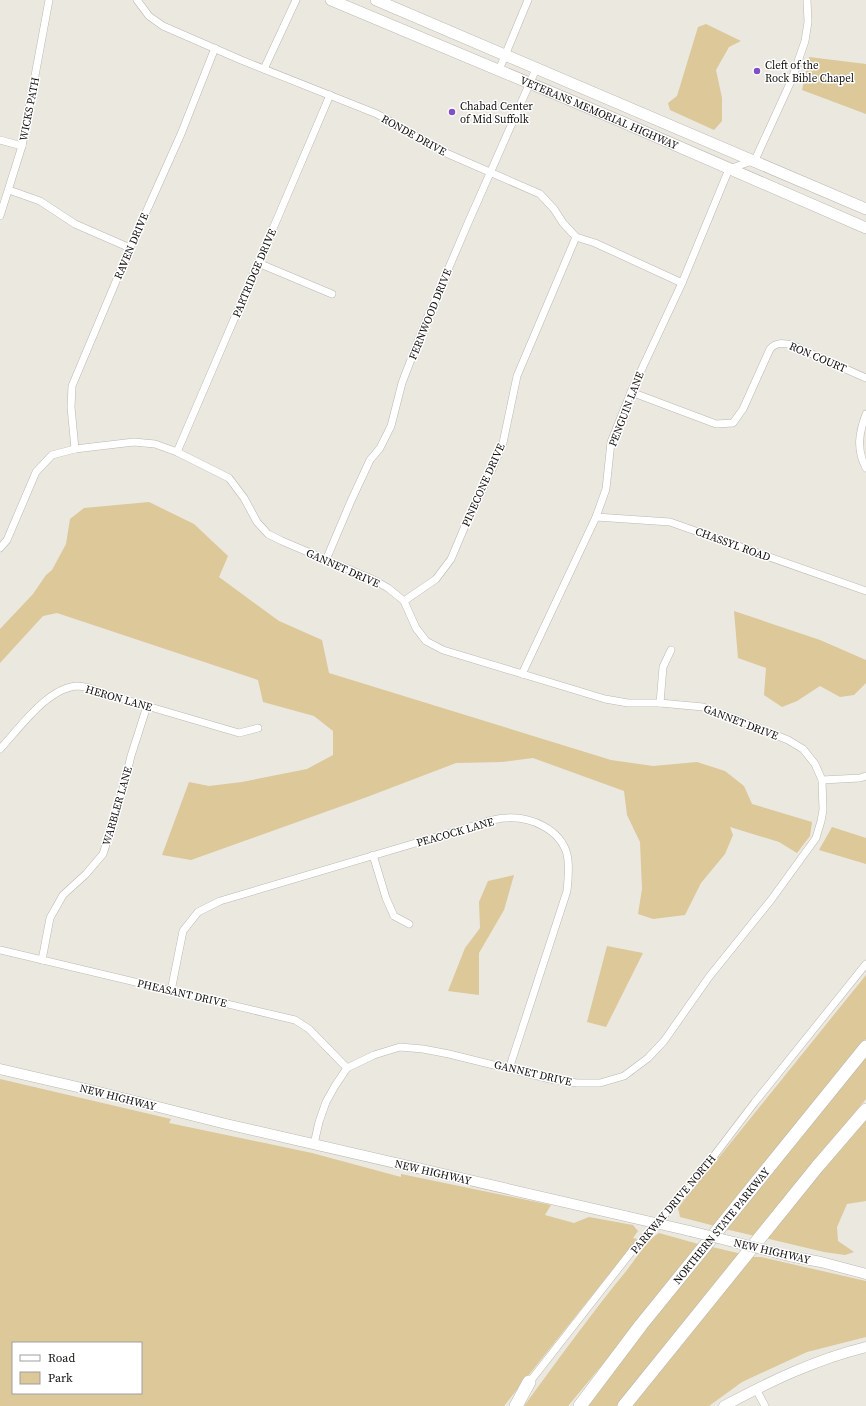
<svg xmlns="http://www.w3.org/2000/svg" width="866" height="1406" font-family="'Source Serif 4',serif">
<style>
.green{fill:#dcc898;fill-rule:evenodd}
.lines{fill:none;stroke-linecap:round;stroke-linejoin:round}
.street-casing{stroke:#bbb8b1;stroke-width:8}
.secondary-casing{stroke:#bbb8b1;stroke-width:11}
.primary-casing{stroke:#bbb8b1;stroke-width:12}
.highway-casing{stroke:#bbb8b1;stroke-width:14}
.street{stroke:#fff;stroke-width:7}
.secondary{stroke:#fff;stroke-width:10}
.primary{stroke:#fff;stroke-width:11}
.highway{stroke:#fff;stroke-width:13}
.secondary-bridge-casing{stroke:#bbb8b1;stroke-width:11;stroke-linecap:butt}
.secondary-bridge{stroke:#fff;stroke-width:10}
.poi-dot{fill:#7f50c8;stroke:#fff;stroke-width:1.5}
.labels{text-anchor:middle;stroke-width:3;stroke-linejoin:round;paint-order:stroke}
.poi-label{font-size:11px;fill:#100f0c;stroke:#fff;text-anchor:start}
.street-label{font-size:11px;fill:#100f0c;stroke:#fff}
</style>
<rect width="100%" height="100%" fill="#ebe8e0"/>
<g class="green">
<path d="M 706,24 L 741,41 L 729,47 L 716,70 L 722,98 L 722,121 L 714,130 L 670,110 L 668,103 L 677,96 L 698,27 Z"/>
<path d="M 809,57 L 866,64 L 866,114 L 802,90 Z"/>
<path d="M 149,502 L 194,524 L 228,556 L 219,577 L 279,621 L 322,640 L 329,673 L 611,760 L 653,766 L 697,762 L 725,771 L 744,786 L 752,804 L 812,822 L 810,836 L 797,853 L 779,842 L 730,827 L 733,835 L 725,854 L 701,883 L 685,915 L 653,919 L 638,914 L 642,889 L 640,842 L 627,815 L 624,791 L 533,758 L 502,762 L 456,763 L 367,797 L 191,860 L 162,855 L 189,782 L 209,786 L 242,782 L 307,769 L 333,755 L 333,731 L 314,716 L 263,702 L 258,680 L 57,613 L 43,616 L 0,663 L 0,629 L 33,594 L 46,575 L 52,570 L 66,544 L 70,519 L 84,508 Z"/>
<path d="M 734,611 L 820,640 L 866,660 L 866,683 L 854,695 L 840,697 L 820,686 L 797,701 L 782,707 L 764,695 L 766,668 L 738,658 Z"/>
<path d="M 832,827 L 866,838 L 866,864 L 819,850 Z"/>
<path d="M 514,875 L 504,910 L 479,953 L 479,995 L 448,991 L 465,948 L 480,928 L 479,902 L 488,881 Z"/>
<path d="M 607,946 L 643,953 L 606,1027 L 587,1022 Z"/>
<path d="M 866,975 L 866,1039 L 715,1226 L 680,1217 L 678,1208 Z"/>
<path d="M 866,1055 L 866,1099 L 755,1236 L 725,1229 Z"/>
<path d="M 0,1079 L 171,1119 L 169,1123 L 312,1153 L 401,1177 L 401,1174 L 551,1205 L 545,1215 L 574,1223 L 589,1217 L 633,1225 L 638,1231 L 633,1238 L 637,1239 L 504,1406 L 0,1406 ZM 13,1343 L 141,1343 L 141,1393 L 13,1393 Z"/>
<path d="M 866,1117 L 866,1201 L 847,1204 L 837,1227 L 838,1241 L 854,1252 L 845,1255 L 824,1252 L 765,1238 Z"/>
<path d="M 659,1233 L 702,1245 L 568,1406 L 524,1406 C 558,1360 591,1314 627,1270 C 634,1261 649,1238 659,1233 Z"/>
<path d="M 712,1247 L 742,1254 L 619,1406 L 583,1406 Z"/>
<path d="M 752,1257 L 761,1257 L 866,1281 L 866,1337 L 807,1352 L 742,1382 L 709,1406 L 630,1406 Z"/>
</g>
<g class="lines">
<g class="street-casing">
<g id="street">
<path d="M 137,0 L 149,16 L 163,26 L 241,60 L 377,114 L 446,153 L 540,194 L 554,209 L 563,223 L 576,237 L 595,243 L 682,283"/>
<path d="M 264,69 L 296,0"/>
<path d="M 499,70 L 528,0"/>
<path d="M 0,140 L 22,146"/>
<path d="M 9,190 L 40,201 L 75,224 L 130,248"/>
<path d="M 0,216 L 22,146 L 49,0"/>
<path d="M 258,263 L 332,294"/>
<path d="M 631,392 L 716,424 L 733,423 L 743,409 L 770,349 C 776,342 783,343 792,345 L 866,378"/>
<path d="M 866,414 C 859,433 856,449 866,468"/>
<path d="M 75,449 L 71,407 L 72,386 L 130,248 L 181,134 L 215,48"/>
<path d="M 177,452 C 229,333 279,214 330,95"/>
<path d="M 596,517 L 670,522 L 866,591"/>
<path d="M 0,548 L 7,540 L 36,472 L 52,455 L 75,449 L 134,442 L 155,444 L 177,452 L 229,478 L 244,498 L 257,522 L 268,534 L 282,541 L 374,580 L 388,588 L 404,601 L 416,628 L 426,641 L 443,650 L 605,699 L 628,703 L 660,703 L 703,707 L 739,720 L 788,740 L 803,749 L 815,764 L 822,780 L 823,810 L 821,821 L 816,838 L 771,900 L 709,977 L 664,1041 L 648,1058 L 624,1076 L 600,1083 L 577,1083 L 550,1079 L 449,1054 L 423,1049 L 400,1047 L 374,1055 L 347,1068 L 335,1086 L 326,1102 L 319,1122 L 314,1144"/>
<path d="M 326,560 L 351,501 L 370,460 L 380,448 L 391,426 L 402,383 L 423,328 L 468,223 L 536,69"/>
<path d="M 404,601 L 436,579 L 451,559 L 465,526 L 493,467 L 503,443 L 517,376 L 576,237"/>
<path d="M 522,674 L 596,517 L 606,489 L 611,442 L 631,392 L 682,283 L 729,169 L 755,160 L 792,79 L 805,41 L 808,22 L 807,0"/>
<path d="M 660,703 L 663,667 L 671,650"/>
<path d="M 0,749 C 19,729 47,688 77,686 C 87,686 96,690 106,694 L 239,733 L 258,728"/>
<path d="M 822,780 L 860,778 L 866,776"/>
<path d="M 373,855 L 386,898 L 394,916 L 409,924"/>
<path d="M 0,950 L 295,1020 L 309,1029 L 347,1068"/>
<path d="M 42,960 L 50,918 L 63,895 L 86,874 L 103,854 L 121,797 L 131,756 L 147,706"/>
<path d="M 171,991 L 183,931 L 198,912 L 220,901 L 473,826 C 483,823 495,818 506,818 C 530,816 560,829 567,854 C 570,867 568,879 567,891 L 509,1069"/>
<path d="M 528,1384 L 632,1251 L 691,1186 L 755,1102 L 866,964"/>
<path d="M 756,1389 L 765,1406"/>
</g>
</g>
<g class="secondary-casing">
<g id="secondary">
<path d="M 0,1069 L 99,1092 L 226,1124 L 690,1231"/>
<path d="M 789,1256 L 821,1262 L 866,1274"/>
<path d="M 724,1406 C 769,1382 816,1359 866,1347"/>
</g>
</g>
<g class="primary-casing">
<g id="primary">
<path id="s1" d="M 331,0 L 620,121 L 866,228"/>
<path d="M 376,0 L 866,209"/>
</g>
</g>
<g class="highway-casing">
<g id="highway">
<path d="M 516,1406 L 529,1382"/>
<path id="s2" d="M 580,1406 L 641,1325 L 866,1047"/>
<path d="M 624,1406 L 817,1167 L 866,1110"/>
</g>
</g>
<use href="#street" class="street"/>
<use href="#secondary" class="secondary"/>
<use href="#primary" class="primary"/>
<use href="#highway" class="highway"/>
<g class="secondary-bridge-casing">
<path id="secondary-bridge" d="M 690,1231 L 789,1256"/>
</g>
<use href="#secondary-bridge" class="secondary-bridge"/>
</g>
<g class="poi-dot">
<circle cx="757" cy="71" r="4"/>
<circle cx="452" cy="112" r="4"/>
</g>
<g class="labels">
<g class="poi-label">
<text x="765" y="69">Cleft of the<tspan x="765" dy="13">Rock Bible Chapel</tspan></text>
<text x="460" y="110">Chabad Center<tspan x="460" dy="13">of Mid Suffolk</tspan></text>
</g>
<g class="street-label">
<text transform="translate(29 109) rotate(-79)" y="4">WICKS PATH</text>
<text dy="4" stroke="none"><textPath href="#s1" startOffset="291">VETERANS MEMORIAL HIGHWAY</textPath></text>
<text transform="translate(414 135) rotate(29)" y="4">RONDE DRIVE</text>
<text transform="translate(131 246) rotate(-67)" y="4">RAVEN DRIVE</text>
<text transform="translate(254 273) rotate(-67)" y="4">PARTRIDGE DRIVE</text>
<text transform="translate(430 314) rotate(-68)" y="4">FERNWOOD DRIVE</text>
<text transform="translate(818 357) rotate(23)" y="4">RON COURT</text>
<text transform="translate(626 409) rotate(-69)" y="4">PENGUIN LANE</text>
<text transform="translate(483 485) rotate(-66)" y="4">PINECONE DRIVE</text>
<text transform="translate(733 544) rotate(20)" y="4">CHASSYL ROAD</text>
<text transform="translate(343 568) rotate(24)" y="4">GANNET DRIVE</text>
<text transform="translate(119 698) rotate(16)" y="4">HERON LANE</text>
<text transform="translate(741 722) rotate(21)" y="4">GANNET DRIVE</text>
<text transform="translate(117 806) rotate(-74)" y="4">WARBLER LANE</text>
<text transform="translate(455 832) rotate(-16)" y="4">PEACOCK LANE</text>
<text transform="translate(182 993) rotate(13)" y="4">PHEASANT DRIVE</text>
<text transform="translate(533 1073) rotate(13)" y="4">GANNET DRIVE</text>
<text transform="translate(118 1097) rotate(14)" y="4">NEW HIGHWAY</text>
<text transform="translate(433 1172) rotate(13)" y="4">NEW HIGHWAY</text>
<text transform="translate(673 1204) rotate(-50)" y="4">PARKWAY DRIVE NORTH</text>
<text dy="4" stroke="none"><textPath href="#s2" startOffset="229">NORTHERN STATE PARKWAY</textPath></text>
<text transform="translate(772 1251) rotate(13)" y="4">NEW HIGHWAY</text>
</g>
</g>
<rect x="12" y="1342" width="130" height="52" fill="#ffffff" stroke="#9f9f9e"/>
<rect x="20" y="1355" width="20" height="6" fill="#ffffff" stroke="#9f9f9e"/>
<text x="48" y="1362" font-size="12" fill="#100f0c">Road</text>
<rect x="20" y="1372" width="20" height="12" fill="#dcc898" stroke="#9f9f9e"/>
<text x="48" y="1382" font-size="12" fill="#100f0c">Park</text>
</svg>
